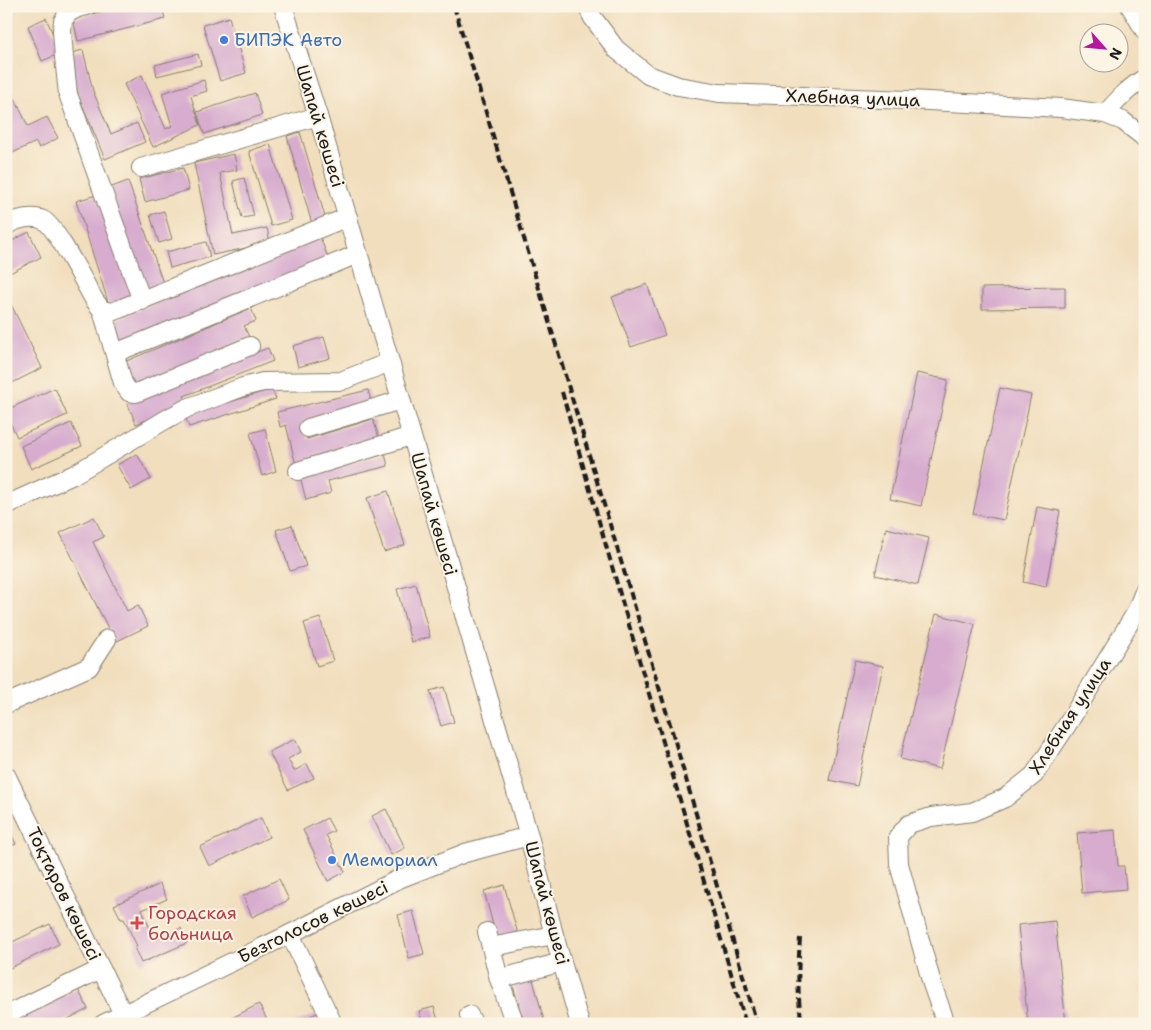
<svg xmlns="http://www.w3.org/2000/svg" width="1151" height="1030" font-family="'Shantell Sans',sans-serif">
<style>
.building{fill:#d7accf}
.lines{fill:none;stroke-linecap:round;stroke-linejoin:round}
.minor-casing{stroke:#867d6c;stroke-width:20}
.minor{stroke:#fff;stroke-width:18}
.rail{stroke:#1c1c1c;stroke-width:4;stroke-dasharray:8 4;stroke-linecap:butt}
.shop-dot{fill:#3f7fe0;stroke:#fcf5e5;stroke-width:2}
.health-dot{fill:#e0444e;stroke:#fcf5e5;stroke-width:2}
.labels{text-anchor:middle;stroke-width:4;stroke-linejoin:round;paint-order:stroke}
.shop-label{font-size:18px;fill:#366cbe;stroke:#fcf5e5;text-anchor:start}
.street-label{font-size:18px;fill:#1c1c1c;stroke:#fcf5e5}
.health-label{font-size:18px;fill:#be3a42;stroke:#fcf5e5;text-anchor:start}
</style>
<rect width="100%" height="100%" fill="#fcf5e5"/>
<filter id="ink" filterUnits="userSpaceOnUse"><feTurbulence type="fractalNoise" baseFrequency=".02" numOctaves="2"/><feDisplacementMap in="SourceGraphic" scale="10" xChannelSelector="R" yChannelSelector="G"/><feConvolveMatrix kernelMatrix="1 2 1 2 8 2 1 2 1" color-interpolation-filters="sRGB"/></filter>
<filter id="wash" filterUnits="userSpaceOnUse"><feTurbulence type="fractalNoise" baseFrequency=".0096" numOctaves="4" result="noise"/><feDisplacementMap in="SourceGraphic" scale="20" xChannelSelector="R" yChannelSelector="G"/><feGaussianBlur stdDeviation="1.12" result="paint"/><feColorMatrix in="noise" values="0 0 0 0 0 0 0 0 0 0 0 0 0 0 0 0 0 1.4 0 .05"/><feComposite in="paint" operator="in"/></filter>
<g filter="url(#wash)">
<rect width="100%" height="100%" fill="#f1debd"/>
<g id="blocks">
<g class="building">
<path d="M 122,6 L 162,6 L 165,19 L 78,41 L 73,19 Z"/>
<path d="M 229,17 L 246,73 L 220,81 L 203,25 Z"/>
<path d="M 46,18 L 61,53 L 42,61 L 28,26 Z"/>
<path d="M 83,50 L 93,91 L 111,134 L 137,123 L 145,142 L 105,159 L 79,97 L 68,54 Z"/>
<path d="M 198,54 L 201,65 L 157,76 L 155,65 Z"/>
<path d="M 142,75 L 166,129 L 172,126 L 162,93 L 204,80 L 207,91 L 191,96 L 200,125 L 153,147 L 124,84 Z"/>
<path d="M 6,80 L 28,126 L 47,117 L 58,138 L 39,148 L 36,142 L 6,156 Z"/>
<path d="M 255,93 L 262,115 L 204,134 L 197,112 Z"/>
<path d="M 300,132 L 326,220 L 312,224 L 287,136 Z"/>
<path d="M 270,144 L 292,220 L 271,226 L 249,151 Z"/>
<path d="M 234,154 L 237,170 L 220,173 L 233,235 L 267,228 L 270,243 L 213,255 L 194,163 Z"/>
<path d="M 183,168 L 189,190 L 145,202 L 139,179 Z"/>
<path d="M 244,178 L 254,216 L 242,218 L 233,181 Z"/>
<path d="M 128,181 L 163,283 L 144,289 L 109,188 Z"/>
<path d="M 100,194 L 132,298 L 109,305 L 76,201 Z"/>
<path d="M 164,211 L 172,239 L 159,243 L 150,215 Z"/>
<path d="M 29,232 L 41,257 L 6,275 L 6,244 Z"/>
<path d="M 320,237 L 329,260 L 118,344 L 109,322 Z"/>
<path d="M 206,242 L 210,257 L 170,268 L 166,252 Z"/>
<path d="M 647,284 L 665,335 L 631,347 L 612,297 Z"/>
<path d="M 1065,287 L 1065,308 L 982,309 L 982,288 Z"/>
<path d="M 6,294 L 42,368 L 12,383 L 6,371 Z"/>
<path d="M 251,308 L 256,321 L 244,326 L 249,337 L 132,387 L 122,363 Z"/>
<path d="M 324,337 L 330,358 L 298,367 L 293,346 Z"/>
<path d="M 268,348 L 273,361 L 184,396 L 188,404 L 136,424 L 127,402 Z"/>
<path d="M 917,373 L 948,380 L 921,506 L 890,499 Z"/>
<path d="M 55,388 L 67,415 L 17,437 L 6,414 L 6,410 Z"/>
<path d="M 1000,388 L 1031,395 L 1004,520 L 973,514 Z"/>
<path d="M 272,389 L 276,399 L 189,427 L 185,416 Z"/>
<path d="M 368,390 L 372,405 L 303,421 L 307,439 L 373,419 L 380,441 L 296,465 L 286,425 L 280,427 L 277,412 Z"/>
<path d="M 71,423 L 82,446 L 31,469 L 21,446 Z"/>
<path d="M 265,429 L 276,471 L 262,476 L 250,433 Z"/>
<path d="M 137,454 L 151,479 L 131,490 L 117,465 Z"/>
<path d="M 385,454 L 388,466 L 328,481 L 331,493 L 306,500 L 300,476 Z"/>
<path d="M 388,491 L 405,545 L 384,552 L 367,498 Z"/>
<path d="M 1037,507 L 1060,511 L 1046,587 L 1023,582 Z"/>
<path d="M 94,517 L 104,537 L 93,542 L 127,611 L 138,605 L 148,626 L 115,642 L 60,533 Z"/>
<path d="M 292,525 L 306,566 L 290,571 L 276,530 Z"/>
<path d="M 886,528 L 929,538 L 918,585 L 875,575 Z"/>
<path d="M 416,584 L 430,637 L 411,642 L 397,589 Z"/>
<path d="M 936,614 L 975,624 L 940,769 L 900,759 Z"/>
<path d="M 320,618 L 333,661 L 317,666 L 304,623 Z"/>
<path d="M 855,660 L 883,666 L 857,786 L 829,780 Z"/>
<path d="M 444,687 L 454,722 L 441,726 L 430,691 Z"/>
<path d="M 295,739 L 301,752 L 288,759 L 294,771 L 307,764 L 314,778 L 288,790 L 269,752 Z"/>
<path d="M 386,809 L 405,848 L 391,855 L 372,816 Z"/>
<path d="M 261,818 L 269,837 L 209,866 L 200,847 Z"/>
<path d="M 327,818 L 334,831 L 326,835 L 345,872 L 328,881 L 303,830 Z"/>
<path d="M 6,823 L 16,844 L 6,848 Z"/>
<path d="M 1115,830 L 1118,866 L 1124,866 L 1126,889 L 1082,893 L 1077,833 Z"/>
<path d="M 279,879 L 289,900 L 252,917 L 243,896 Z"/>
<path d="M 160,884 L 167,899 L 142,910 L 155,940 L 181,928 L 187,943 L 141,963 L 135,949 L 137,946 L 124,919 L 121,919 L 114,905 Z"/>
<path d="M 504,885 L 518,934 L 497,940 L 484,891 Z"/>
<path d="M 413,911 L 424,954 L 409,958 L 398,915 Z"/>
<path d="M 1055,921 L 1066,1024 L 1028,1024 L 1018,925 Z"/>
<path d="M 50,924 L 59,944 L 6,970 L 6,945 Z"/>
<path d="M 532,976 L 545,1024 L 524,1024 L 512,982 Z"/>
<path d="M 78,989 L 88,1009 L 58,1024 L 6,1024 Z"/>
<path d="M 259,1004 L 269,1024 L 220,1024 Z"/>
<path d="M 434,1007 L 439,1024 L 423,1024 L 419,1011 Z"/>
<path d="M 321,1011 L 326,1024 L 294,1024 Z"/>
</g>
</g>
</g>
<g filter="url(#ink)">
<use href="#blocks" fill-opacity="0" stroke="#867d6c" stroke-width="1"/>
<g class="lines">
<g class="minor-casing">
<g id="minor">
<path d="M 87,6 L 78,8 L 68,13 L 63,21 L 62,31 L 64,57 L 68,94 L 142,301"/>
<path d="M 283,6 L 318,116 L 529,836 L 554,935 L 580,1024"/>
<path d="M 587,6 L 593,18 L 616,49 L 648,75 L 678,86 L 719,93 L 909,100 L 1061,108 L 1105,114 L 1123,121 L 1141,135 L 1145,139"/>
<path d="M 1130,6 L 1145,31"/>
<path d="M 1105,114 C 1117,101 1129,87 1145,78"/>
<path d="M 141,168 L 318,116"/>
<path d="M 6,225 C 17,219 32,215 43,220 C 56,226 86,286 95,301 L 102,310 L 112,312 L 348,217"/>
<path d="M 102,310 L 123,383 L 129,392 L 136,393 L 250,346"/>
<path d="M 115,353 L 358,254"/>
<path d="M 308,428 L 401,400"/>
<path d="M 298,471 L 411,436"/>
<path d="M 6,505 L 73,475 L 165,420 L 187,408 L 243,387 L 263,382 L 341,381 L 390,362"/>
<path d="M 6,704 L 89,667 L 107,639"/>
<path d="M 6,775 L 123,1014"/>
<path d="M 487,932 L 491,947"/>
<path d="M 290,934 L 333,1024"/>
<path d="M 499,979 L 491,947 L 554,935"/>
<path d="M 6,1015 L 101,969"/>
<path d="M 469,1015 L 474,1024"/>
<path d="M 103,1024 L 290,934 L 399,879 L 465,853 L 529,836"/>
<path d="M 515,1024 L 499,979 L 562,962"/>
<path d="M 946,1024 L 932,984 L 899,864 L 898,837 L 909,824 L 931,817 L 972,812 L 1005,798 L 1034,775 L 1067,725 L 1135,614 L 1145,589"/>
</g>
</g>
<use href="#minor" class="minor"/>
<g class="rail">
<path d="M 454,6 L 670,724 L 757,1024"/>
<path d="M 562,392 C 622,603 684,814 746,1024"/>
<path d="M 800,938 C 798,967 797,995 802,1024"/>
</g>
</g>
</g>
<g class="shop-dot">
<circle cx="224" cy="40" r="5"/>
<circle cx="332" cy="860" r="5"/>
</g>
<path class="health-dot" d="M134.5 915.5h5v5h5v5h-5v5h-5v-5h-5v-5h5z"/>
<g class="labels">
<g class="shop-label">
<text x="234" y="46">БИПЭК Авто</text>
<text x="342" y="866">Мемориал</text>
</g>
<g class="street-label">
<text transform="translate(853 98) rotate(2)" y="6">Хлебная улица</text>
<text transform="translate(320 126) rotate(73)" y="6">Шапай көшесі</text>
<text transform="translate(434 514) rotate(74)" y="6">Шапай көшесі</text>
<text transform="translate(1070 716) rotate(-57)" y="6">Хлебная улица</text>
<text transform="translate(64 894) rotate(64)" y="6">Тоқтаров көшесі</text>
<text transform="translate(547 903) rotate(75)" y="6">Шапай көшесі</text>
<text transform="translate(313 922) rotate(-26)" y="6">Безголосов көшесі</text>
</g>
<g class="health-label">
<text x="148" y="919">Городская<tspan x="148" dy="21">больница</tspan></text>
</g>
</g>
<rect width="1151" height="1030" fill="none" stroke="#fcf5e5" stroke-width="25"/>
<g transform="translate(1104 48) rotate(117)"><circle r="24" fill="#fcf5e5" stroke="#a29e95"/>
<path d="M0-4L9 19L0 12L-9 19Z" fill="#b5179e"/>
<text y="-8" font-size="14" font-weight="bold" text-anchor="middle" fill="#1c1c1c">N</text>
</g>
</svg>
